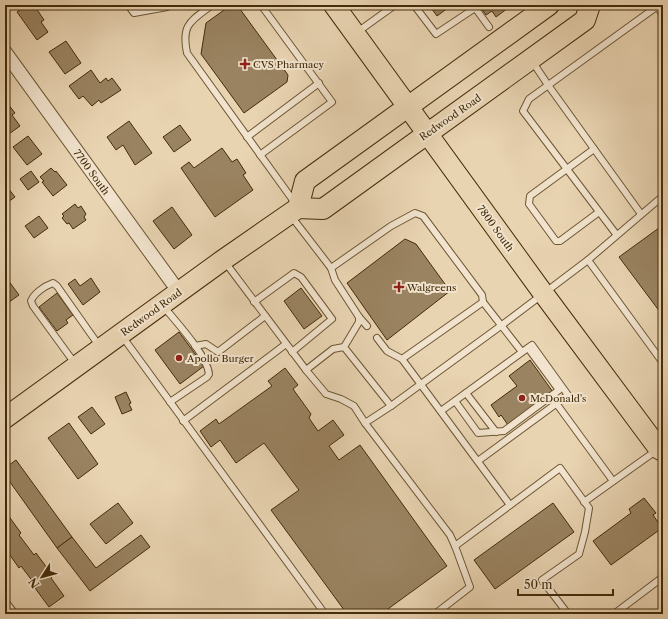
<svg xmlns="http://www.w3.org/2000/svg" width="668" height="619" font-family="'Libre Caslon Text',serif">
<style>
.building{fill:#9a8361;stroke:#442c0a}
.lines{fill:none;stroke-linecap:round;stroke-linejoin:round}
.lane-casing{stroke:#6d5634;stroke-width:8}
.street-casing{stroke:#6d5634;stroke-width:15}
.primary-casing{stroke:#442c0a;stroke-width:22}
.lane{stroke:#f1e3cd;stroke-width:6}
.street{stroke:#f1e3cd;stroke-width:13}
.primary{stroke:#e9d4b2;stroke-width:20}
.poi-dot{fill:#8f2418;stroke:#f1e3cd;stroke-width:1.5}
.labels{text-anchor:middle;stroke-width:4;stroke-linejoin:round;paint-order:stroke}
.poi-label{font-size:10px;fill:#442c0a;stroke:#f1e3cd;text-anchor:start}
.street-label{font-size:10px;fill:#442c0a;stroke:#f1e3cd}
</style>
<rect width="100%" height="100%" fill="#e9d4b2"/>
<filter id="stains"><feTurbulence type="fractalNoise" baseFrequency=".005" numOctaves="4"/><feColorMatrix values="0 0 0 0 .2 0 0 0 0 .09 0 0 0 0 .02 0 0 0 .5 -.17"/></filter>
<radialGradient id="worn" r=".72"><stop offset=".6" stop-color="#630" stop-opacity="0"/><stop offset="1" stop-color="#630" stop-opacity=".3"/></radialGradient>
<g class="building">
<path d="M 26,5 L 29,5 L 33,10 L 36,8 L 44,20 L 41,22 L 48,32 L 37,40 L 17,12 Z"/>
<path d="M 231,5 L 237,5 L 288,75 L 287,82 L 244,113 L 201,54 L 206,23 Z"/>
<path d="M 429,5 L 452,5 L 437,16 Z"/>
<path d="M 479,5 L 512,5 L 496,17 L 492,11 L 486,15 Z"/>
<path d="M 66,41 L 81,63 L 65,74 L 49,52 Z"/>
<path d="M 91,70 L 100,83 L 106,78 L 108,81 L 112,78 L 121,90 L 101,103 L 99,100 L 92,106 L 83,96 L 79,99 L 69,86 Z"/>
<path d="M 8,104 L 15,113 L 12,115 L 20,126 L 6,136 L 5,107 Z"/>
<path d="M 129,121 L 152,153 L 135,165 L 123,145 L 116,150 L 107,137 Z"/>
<path d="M 180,125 L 191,140 L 174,152 L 163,137 Z"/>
<path d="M 28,136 L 42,154 L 27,165 L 13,147 Z"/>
<path d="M 222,148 L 232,162 L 237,159 L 246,173 L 243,175 L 253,190 L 215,217 L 181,168 L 189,162 L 194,168 Z"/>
<path d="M 51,168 L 55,172 L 56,171 L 67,185 L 53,196 L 42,182 L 44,181 L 40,177 Z"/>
<path d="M 31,171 L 39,182 L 28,190 L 20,179 Z"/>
<path d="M 8,188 L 15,197 L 5,204 L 5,190 Z"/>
<path d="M 75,204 L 78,208 L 81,206 L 86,214 L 84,217 L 86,220 L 73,229 L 69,223 L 67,224 L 62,218 L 64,216 L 62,214 Z"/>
<path d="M 172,207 L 192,235 L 174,249 L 153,221 Z"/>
<path d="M 39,216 L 48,228 L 34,238 L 25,226 Z"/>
<path d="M 663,225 L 663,316 L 619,257 Z"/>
<path d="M 405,239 L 416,244 L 450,291 L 387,340 L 347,283 Z"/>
<path d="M 5,276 L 19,295 L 5,305 Z"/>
<path d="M 91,278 L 100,292 L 83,305 L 68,284 L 75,279 L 80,286 Z"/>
<path d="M 301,288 L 322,316 L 304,329 L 284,301 Z"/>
<path d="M 57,293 L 73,315 L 66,320 L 68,323 L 57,331 L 39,307 Z"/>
<path d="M 179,332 L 204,366 L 180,384 L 155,350 Z"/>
<path d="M 530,360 L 553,392 L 508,425 L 501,415 L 499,417 L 491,405 L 517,386 L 509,376 Z"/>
<path d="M 285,368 L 298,385 L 293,389 L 311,414 L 309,418 L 318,431 L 333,420 L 344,435 L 329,446 L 339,460 L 360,445 L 447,566 L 381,614 L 347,614 L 271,510 L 299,490 L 264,443 L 236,463 L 220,440 L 211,447 L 200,431 L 216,419 L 219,424 L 272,386 L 268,381 Z"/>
<path d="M 126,392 L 131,403 L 129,404 L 132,410 L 122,414 L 115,397 Z"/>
<path d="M 92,407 L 105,424 L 91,434 L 78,417 Z"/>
<path d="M 69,423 L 98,464 L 78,479 L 48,438 Z"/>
<path d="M 16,460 L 72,537 L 57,548 L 5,475 L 5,468 Z"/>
<path d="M 644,498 L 656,513 L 653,515 L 662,528 L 611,565 L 593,541 L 631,513 L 629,509 Z"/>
<path d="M 118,503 L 133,523 L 106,544 L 90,524 Z"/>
<path d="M 553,503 L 574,532 L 495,589 L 474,560 Z"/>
<path d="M 5,511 L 21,533 L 19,535 L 34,555 L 36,553 L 53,576 L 51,578 L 64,596 L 49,607 L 35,588 L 37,587 L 21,566 L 19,568 L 5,548 Z"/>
<path d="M 141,535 L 150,547 L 90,591 L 57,548 L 72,537 L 96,568 Z"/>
</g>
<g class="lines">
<g class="lane-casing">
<g id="lane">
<path d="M 128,5 L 134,13 L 167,7 L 170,5"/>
<path d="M 212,5 C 191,21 181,24 187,53 L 295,203"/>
<path d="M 414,5 L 436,34 L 475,8"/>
<path d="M 473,5 L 489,27"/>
<path d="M 656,5 L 663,15"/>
<path d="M 356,33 L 395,5"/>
<path d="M 532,61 L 548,85 L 641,214"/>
<path d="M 247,137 L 319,83"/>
<path d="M 594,149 L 530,196 L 529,204 L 556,241 L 560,241 L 599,212"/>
<path d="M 260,155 L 332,102 L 261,5"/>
<path d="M 291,216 L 331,268 L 335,280 L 359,317 L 359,322 L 344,347"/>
<path d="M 616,234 L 523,111 L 529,99 L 659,5"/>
<path d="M 588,260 L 663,363"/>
<path d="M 225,262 L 306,370 L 333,349 L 344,347 L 391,406 L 502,325 L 588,260 L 663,196"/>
<path d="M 331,268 L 391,226 L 415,213 L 423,216 L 482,295 L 483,302 L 402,359 L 510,505"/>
<path d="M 254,302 L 294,273 L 301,277 L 332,319 L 292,352"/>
<path d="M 483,302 L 522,352"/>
<path d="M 164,307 C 177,323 207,355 209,374 L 207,377 L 170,402"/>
<path d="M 359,317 L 367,326"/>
<path d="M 122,336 L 325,614"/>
<path d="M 377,338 L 387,351 L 402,359"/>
<path d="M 195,346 L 206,344 L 218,352 L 265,316"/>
<path d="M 76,365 L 33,306 L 31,301 C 34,293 45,286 53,283 L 57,286 L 100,347"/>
<path d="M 306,370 L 326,394 L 341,399 L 354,406 L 365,423"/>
<path d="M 466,393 L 496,432"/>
<path d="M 455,401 L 478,433 L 504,431 L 559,390 L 528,348"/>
<path d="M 556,403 L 613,481"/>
<path d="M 391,406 L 365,423 L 450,535 L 455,546 L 560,468 L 589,508 L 585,532 L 579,554 L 542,580 L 568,614"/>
<path d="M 441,411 L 532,345 L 568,395 L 478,461"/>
<path d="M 183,421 L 286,344"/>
<path d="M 584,502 L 657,450"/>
<path d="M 5,601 L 15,614"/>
<path d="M 435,614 L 470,587 L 455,546"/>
<path d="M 614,614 L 663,577"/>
</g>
</g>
<g class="street-casing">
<path id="street" d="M 5,52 L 179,292"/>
</g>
<g class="primary-casing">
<g id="primary">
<path d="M 334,5 L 543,293 L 659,449 L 663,451"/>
<path d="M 298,208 L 305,181 L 549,5"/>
<path d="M 5,418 L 223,260 L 298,208 L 323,209 L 585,20 L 590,5"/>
</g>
</g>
<use href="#lane" class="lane"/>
<use href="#street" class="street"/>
<use href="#primary" class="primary"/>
</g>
<g class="poi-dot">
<path d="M243 58h4v4h4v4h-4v4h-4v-4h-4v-4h4z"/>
<path d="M397 281h4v4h4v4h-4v4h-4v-4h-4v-4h4z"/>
<circle cx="179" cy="358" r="4"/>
<circle cx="522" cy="398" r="4"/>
</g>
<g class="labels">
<g class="poi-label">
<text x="253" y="68">CVS Pharmacy</text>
<text x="407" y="291">Walgreens</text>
<text x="187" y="362">Apollo Burger</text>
<text x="530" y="402">McDonald's</text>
</g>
<g class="street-label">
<text transform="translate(450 117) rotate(-35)" y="4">Redwood Road</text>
<text transform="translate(92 172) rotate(54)" y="4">7700 South</text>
<text transform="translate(496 228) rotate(54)" y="4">7800 South</text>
<text transform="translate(151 312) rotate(-36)" y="4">Redwood Road</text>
</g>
</g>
<rect width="668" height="619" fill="none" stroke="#e9d4b2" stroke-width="20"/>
<rect x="6" y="6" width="656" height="607" fill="none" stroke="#442c0a" stroke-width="2"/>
<rect x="10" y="10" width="648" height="599" fill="none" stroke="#442c0a"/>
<g transform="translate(42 577) rotate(234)" stroke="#f1e3cd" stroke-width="3" paint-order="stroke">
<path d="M0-3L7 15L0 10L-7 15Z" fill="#442c0a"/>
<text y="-6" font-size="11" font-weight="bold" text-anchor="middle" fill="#442c0a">N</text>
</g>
<path d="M518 589v6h95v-6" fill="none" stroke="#442c0a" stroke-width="2"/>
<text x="524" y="589" font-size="12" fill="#442c0a" stroke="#f1e3cd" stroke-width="3" paint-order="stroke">50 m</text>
<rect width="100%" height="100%" filter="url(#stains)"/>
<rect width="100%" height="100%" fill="url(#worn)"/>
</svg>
